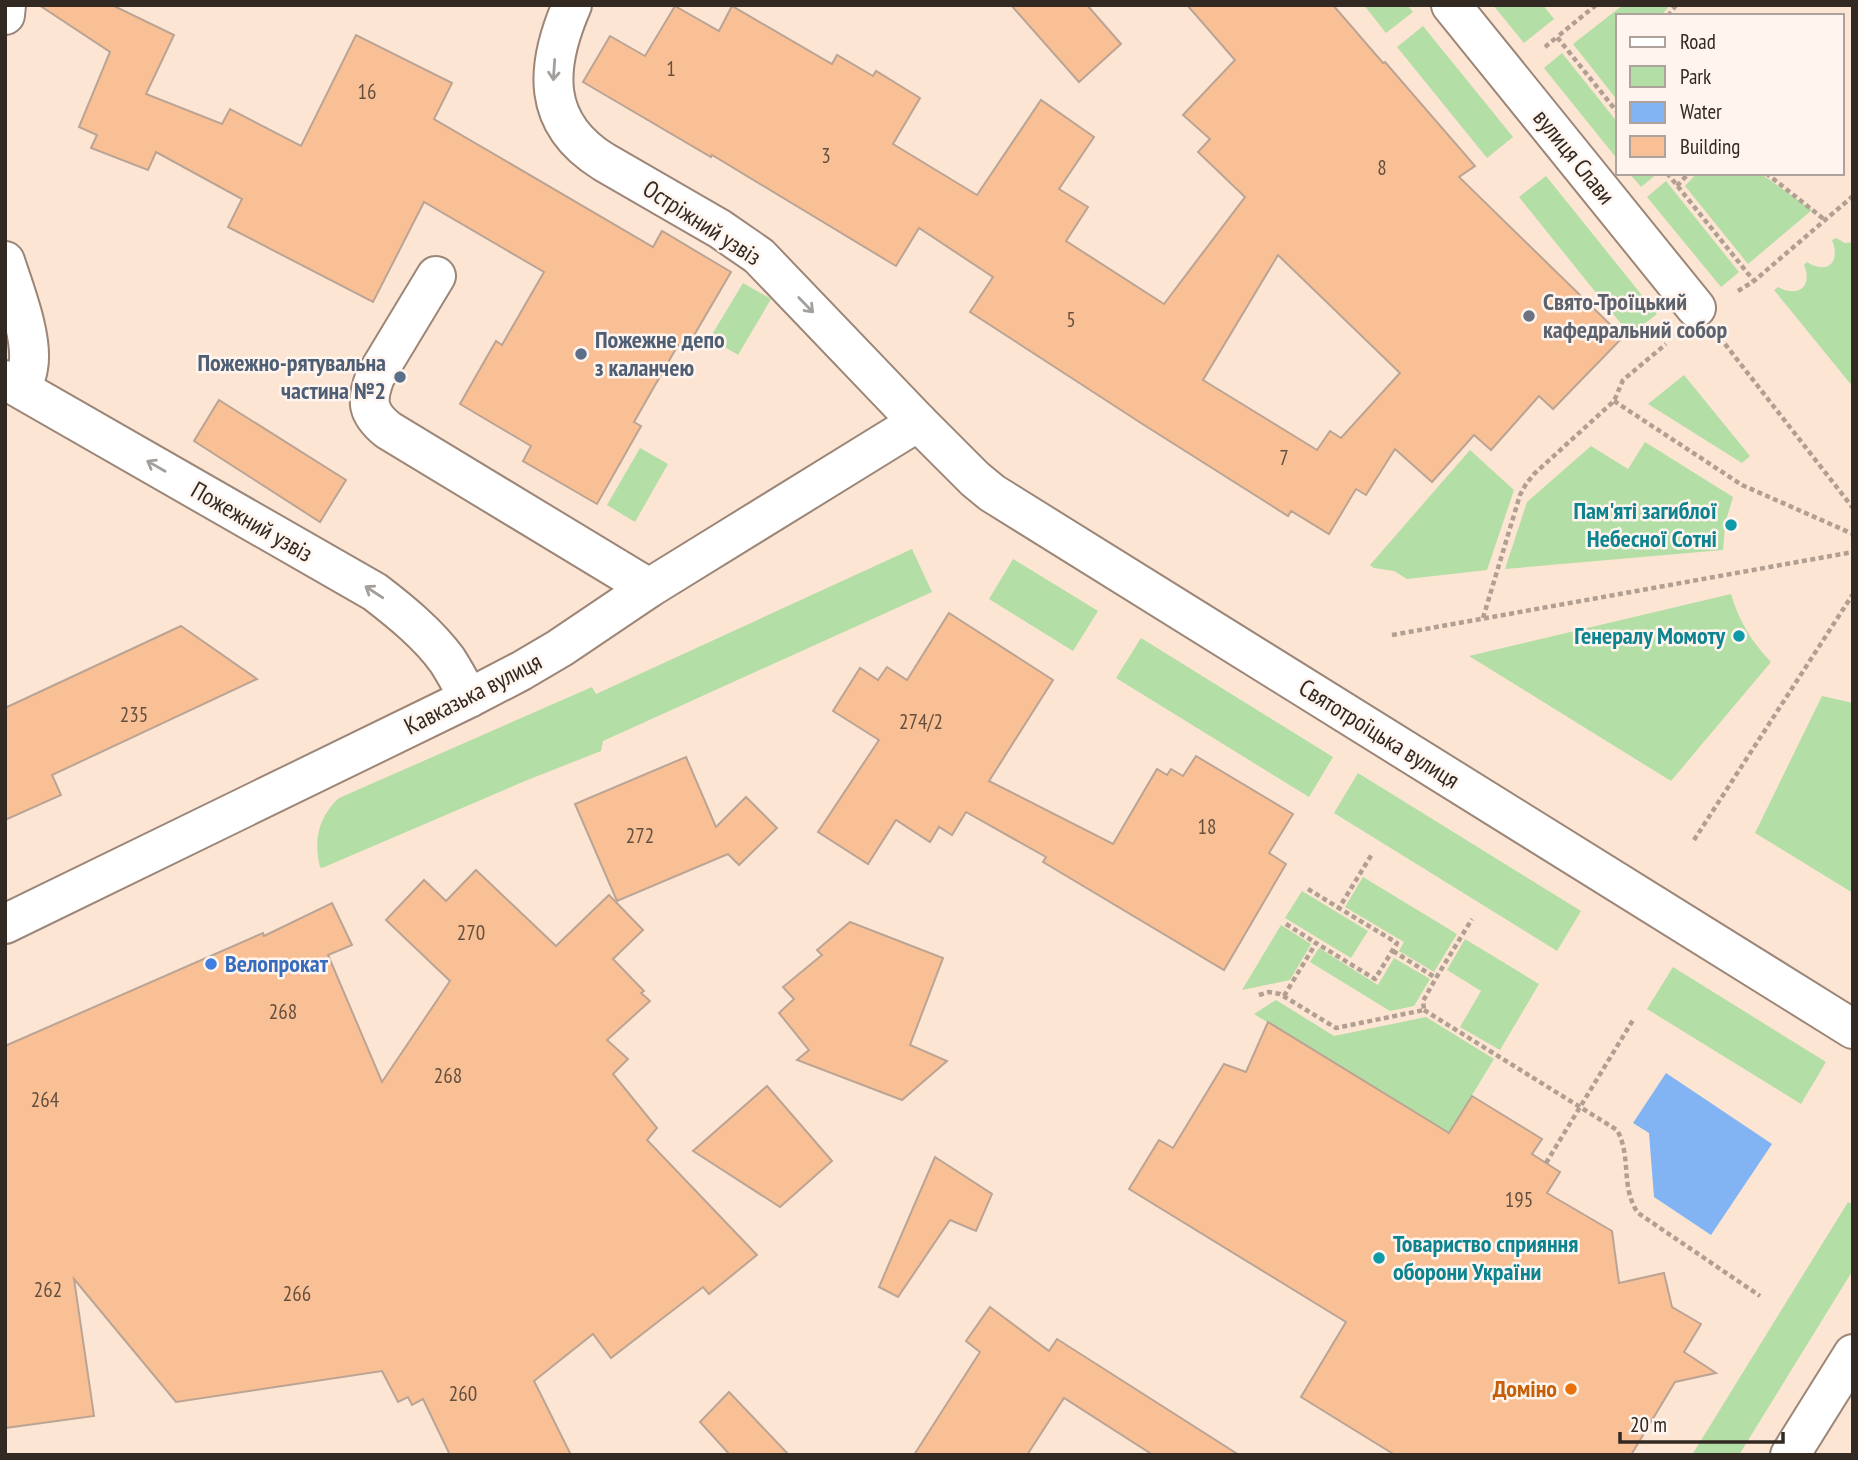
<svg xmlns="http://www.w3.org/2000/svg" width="1858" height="1460" font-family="'PT Sans Narrow',sans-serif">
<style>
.green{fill:#b3dea5}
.water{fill:#82b3f3}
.building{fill:#f9c096;stroke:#bba494;stroke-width:2;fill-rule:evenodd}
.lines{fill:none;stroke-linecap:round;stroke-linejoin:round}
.minor-casing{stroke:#9c8677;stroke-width:42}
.major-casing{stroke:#9c8677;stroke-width:42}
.path{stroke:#b19f92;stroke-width:4.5;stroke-dasharray:5 3.5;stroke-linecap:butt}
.minor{stroke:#fff;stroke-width:38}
.major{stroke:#fff;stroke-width:38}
.oneway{stroke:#a39f9c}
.worship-dot{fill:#6b7280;stroke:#fff5ee;stroke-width:2.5}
.service-dot{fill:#5c6f8a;stroke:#fff5ee;stroke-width:2.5}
.culture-dot{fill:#0f9aa8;stroke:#fff5ee;stroke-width:2.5}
.shop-dot{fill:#3f7fe0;stroke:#fff5ee;stroke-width:2.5}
.food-dot{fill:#e8710a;stroke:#fff5ee;stroke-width:2.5}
.labels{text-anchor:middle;stroke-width:5;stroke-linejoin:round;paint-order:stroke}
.number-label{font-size:21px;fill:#644f3f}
.street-label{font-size:24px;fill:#322922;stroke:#fff5ee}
.worship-label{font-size:24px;font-weight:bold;fill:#5b616d;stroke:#fff5ee;text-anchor:start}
.service-label{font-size:24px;font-weight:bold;fill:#4e5e75;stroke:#fff5ee;text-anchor:start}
.culture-label{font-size:24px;font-weight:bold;fill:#0d838f;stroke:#fff5ee;text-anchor:end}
.shop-label{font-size:24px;font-weight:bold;fill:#366cbe;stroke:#fff5ee;text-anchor:start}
.food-label{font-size:24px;font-weight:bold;fill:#c56008;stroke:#fff5ee;text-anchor:end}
</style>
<rect width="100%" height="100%" fill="#fde5d4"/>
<g class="green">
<path d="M 1364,5 L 1407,5 L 1413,12 L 1386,33 Z"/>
<path d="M 1493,5 L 1543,5 L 1554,19 L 1524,43 Z"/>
<path d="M 1623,5 L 1670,5 L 1661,16 L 1618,16 L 1618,101 L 1573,44 Z"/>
<path d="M 1423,26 L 1513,137 L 1487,158 L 1397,47 Z"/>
<path d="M 1562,53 L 1618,123 L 1618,160 L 1544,68 Z"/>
<path d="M 1629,173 L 1658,173 L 1641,187 Z"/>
<path d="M 1697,173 L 1760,173 L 1812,210 L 1748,264 L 1685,186 Z"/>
<path d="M 1546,176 L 1657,314 L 1630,335 L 1519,197 Z"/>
<path d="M 1666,181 L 1739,272 L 1721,287 L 1647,197 Z"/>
<path d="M 1836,238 L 1845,243 L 1853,242 L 1853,387 L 1774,290 L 1778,287 C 1798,298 1813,287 1804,265 L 1807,262 C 1827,275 1841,263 1832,240 Z"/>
<path d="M 743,283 L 771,299 L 738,355 L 710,338 Z"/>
<path d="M 1684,375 L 1750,456 L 1742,463 L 1648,404 Z"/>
<path d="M 1645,442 L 1733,497 L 1725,524 L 1723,550 L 1505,569 L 1527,502 L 1591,446 L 1628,469 Z"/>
<path d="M 640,448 L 668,464 L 635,522 L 607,505 Z"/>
<path d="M 1470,450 L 1514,490 L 1487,570 L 1407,579 L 1394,571 L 1374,568 L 1370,565 Z"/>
<path d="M 912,549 L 932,592 L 603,741 L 601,751 L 525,781 L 322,868 L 320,867 C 313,840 319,816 339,798 L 592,687 L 596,694 Z"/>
<path d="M 1013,559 L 1098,611 L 1073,651 L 989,599 Z"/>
<path d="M 1731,594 C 1739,621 1751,641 1771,662 L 1671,781 L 1469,656 Z"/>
<path d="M 1141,638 L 1333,757 L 1309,797 L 1116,678 Z"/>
<path d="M 1822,696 L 1853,703 L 1853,893 L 1755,833 Z"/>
<path d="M 1358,773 L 1581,911 L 1557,951 L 1334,813 Z"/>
<path d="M 1363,877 L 1457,934 L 1434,972 L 1399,951 L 1404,942 L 1345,907 Z"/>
<path d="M 1302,891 L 1368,931 L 1351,958 L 1285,918 Z"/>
<path d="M 1281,925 L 1311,944 L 1290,980 L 1242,990 Z"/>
<path d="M 1465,939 L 1539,984 L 1500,1050 L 1460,1027 L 1481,991 L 1447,970 Z"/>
<path d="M 1319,948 L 1378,985 L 1394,958 L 1430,979 L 1414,1006 L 1390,1011 L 1310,962 Z"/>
<path d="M 1673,967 L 1826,1062 L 1801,1104 L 1647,1009 Z"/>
<path d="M 1276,1000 L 1334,1036 L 1426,1017 L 1494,1059 L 1449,1133 L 1254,1014 Z"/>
<path d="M 1848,1202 L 1853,1205 L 1853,1270 L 1739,1455 L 1692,1455 Z"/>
</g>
<path class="water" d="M 1666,1073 L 1772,1144 L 1711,1235 L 1654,1197 L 1649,1133 L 1633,1123 Z"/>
<g class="building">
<path d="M 39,5 L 112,5 L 174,35 L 146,94 L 222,124 L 230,109 L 301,146 L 356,35 L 452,83 L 434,119 L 653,247 L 662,231 L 731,272 L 686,349 L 678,345 L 634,422 L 641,426 L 597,504 L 523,461 L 531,446 L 460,404 L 496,341 L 502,345 L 544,272 L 424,202 L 373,302 L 228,227 L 242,199 L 156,152 L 148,170 L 91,148 L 97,135 L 79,127 L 110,52 Z"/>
<path d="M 1011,5 L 1087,5 L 1121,44 L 1079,82 Z"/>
<path d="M 1187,5 L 1333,5 L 1383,63 L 1385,62 L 1475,166 L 1459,177 L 1623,337 L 1553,409 L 1539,396 L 1491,450 L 1474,435 L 1432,482 L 1395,449 L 1366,495 L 1356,489 L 1329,534 L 1291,511 L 1288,516 L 1144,425 L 970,312 L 993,277 L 919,228 L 896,266 L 712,155 L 711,157 L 583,82 L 610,36 L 645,56 L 675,6 L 719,31 L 732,6 L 832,64 L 837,55 L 873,76 L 876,71 L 920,98 L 893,144 L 977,195 L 1041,100 L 1094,137 L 1059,189 L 1088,207 L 1066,241 L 1164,304 L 1245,197 L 1198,152 L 1210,139 L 1183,115 L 1235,60 ZM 1278,255 L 1400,373 L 1341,438 L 1330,431 L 1317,450 L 1203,380 Z"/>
<path d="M 219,400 L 346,480 L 320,522 L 194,441 Z"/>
<path d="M 949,613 L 1053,680 L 989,781 L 1113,844 L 1157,769 L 1167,775 L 1171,769 L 1183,776 L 1196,756 L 1293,814 L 1269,853 L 1286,864 L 1224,970 L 1043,862 L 1046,857 L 966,812 L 952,835 L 939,827 L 930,842 L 896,820 L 868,864 L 818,832 L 879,740 L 833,711 L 860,668 L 878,680 L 887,667 L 907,680 Z"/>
<path d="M 181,626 L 257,679 L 52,775 L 61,795 L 5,820 L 5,708 Z"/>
<path d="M 686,757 L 716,827 L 746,797 L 777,828 L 739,865 L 728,854 L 617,901 L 575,804 Z"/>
<path d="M 476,870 L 556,946 L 609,895 L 643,930 L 613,959 L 644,991 L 641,993 L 650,1001 L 607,1040 L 628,1059 L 613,1074 L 657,1128 L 647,1140 L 757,1255 L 709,1294 L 703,1287 L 611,1358 L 593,1334 L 534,1381 L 571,1455 L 450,1455 L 423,1399 L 412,1405 L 408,1397 L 398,1402 L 382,1371 L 176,1402 L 74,1279 L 94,1416 L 5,1428 L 5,1046 L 263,933 L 264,936 L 332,903 L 352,945 L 328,955 L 382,1082 L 450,981 L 386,920 L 424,880 L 446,901 Z"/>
<path d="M 850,922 L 943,958 L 910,1045 L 947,1061 L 902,1100 L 797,1060 L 809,1050 L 779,1013 L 794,999 L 783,987 L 822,955 L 817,950 Z"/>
<path d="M 1268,1022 L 1449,1133 L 1472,1096 L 1542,1139 L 1532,1154 L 1560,1172 L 1547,1193 L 1612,1231 L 1619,1283 L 1664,1273 L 1672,1307 L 1701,1324 L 1684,1352 L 1716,1373 L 1675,1382 L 1631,1455 L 1395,1455 L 1301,1397 L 1346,1322 L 1129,1189 L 1159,1140 L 1173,1148 L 1224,1064 L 1246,1072 Z"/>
<path d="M 767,1086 L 832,1161 L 780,1207 L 693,1151 Z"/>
<path d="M 935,1157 L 992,1194 L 976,1231 L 950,1220 L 898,1297 L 879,1287 Z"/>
<path d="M 990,1307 L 1049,1351 L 1057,1339 L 1239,1455 L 1153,1455 L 1064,1398 L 1027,1455 L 914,1455 L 980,1352 L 966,1341 Z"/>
<path d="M 729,1392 L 789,1455 L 730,1455 L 700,1422 Z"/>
</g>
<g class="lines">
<g class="minor-casing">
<g id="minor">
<path d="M 572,5 C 545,67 541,123 604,162 L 720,229 L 759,256 L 918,422 L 975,479 L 992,493 L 1853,1029"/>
<path d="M 1451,5 L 1696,308"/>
<path d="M 5,15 L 6,5"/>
<path d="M 5,261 C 14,289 34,339 28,368 C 27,375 24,382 22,389"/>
<path d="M 436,276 L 375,377 C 366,401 367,413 388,430 L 649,588"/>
<path d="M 5,380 L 375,592 C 401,612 428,634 447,660 C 455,672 462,686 469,698"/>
<path d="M 5,924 L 469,698 L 521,671 L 560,648 L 649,588 L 918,422"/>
</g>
</g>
<g class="major-casing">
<path id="major" d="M 1790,1455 L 1853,1354"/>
</g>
<g class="path">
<path d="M 1596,5 L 1557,37 L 1618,113"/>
<path d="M 1668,16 L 1676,5"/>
<path d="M 1545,47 L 1557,37"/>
<path d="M 1667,173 L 1754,281"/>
<path d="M 1766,173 L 1825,220"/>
<path d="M 1677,186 L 1689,173"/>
<path d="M 1738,291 L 1754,281 L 1853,196"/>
<path d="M 1725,344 L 1853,508"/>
<path d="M 1614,401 L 1742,485 L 1853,534"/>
<path d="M 1483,618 L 1520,495 L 1526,484 L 1534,474 L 1614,401 L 1623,380 L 1666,344"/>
<path d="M 1392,635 L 1853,552"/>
<path d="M 1694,840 L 1853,594"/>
<path d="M 1308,889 L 1339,908"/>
<path d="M 1286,924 L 1316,943"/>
<path d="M 1393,951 L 1436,978 L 1472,919"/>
<path d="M 1259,995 L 1269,992 L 1280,994 L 1336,1028 L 1424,1010 L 1423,1001 L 1436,978"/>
<path d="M 1284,996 L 1316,943 L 1375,979 L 1397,943 L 1339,908 L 1372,854"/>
<path d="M 1424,1010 L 1617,1130 C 1632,1157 1620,1187 1638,1213 L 1760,1296"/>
<path d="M 1546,1163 L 1633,1020"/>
</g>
<use href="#minor" class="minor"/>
<use href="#major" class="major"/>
</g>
<defs><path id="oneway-shaft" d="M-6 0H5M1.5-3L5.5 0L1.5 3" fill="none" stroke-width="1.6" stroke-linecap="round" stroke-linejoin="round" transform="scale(1.75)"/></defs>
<g class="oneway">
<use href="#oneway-shaft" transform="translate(554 70) rotate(94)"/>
<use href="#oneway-shaft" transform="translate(806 305) rotate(46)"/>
<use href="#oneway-shaft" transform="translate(156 466) rotate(-150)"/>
<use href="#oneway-shaft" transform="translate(374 592) rotate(-147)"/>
</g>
<circle class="worship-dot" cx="1529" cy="316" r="7"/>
<g class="service-dot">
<circle cx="581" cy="354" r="7"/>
<circle cx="400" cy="377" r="7"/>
</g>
<g class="culture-dot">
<circle cx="1731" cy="525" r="7"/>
<circle cx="1739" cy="636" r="7"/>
<circle cx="1379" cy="1258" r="7"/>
</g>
<circle class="shop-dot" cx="211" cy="964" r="7"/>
<circle class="food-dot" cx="1571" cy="1389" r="7"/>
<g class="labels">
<g class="number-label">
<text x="671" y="76">1</text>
<text x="367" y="99">16</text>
<text x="826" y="163">3</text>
<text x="1382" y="175">8</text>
<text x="1071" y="327">5</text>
<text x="1284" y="465">7</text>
<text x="134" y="722">235</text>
<text x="921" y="729">274/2</text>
<text x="1207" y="834">18</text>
<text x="640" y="843">272</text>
<text x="471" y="940">270</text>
<text x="283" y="1019">268</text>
<text x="448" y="1083">268</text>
<text x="45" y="1107">264</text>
<text x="1519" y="1207">195</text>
<text x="48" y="1297">262</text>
<text x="297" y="1301">266</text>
<text x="463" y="1401">260</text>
</g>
<g class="street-label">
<text transform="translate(1574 157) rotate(51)" y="8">вулиця Слави</text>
<text transform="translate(702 223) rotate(33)" y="8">Остріжний узвіз</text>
<text transform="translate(252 522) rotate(30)" y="8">Пожежний узвіз</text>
<text transform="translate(473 694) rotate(-27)" y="8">Кавказька вулиця</text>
<text transform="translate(1379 734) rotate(32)" y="8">Святотроїцька вулиця</text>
</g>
<g class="worship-label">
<text x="1543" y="310">Свято-Троїцький<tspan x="1543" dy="28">кафедральний собор</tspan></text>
</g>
<g class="service-label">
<text x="595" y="348">Пожежне депо<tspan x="595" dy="28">з каланчею</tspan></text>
<text x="386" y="371" text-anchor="end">Пожежно-рятувальна<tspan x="386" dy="28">частина №2</tspan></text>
</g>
<g class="culture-label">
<text x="1717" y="519">Пам'яті загиблої<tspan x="1717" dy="28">Небесної Сотні</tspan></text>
<text x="1725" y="644">Генералу Момоту</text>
<text x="1393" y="1252" text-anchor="start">Товариство сприяння<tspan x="1393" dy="28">оборони України</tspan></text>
</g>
<g class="shop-label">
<text x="225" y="972">Велопрокат</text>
</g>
<g class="food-label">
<text x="1557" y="1397">Доміно</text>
</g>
</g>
<rect width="1858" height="1460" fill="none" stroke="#322922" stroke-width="14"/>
<rect x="1616" y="14" width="228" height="161" fill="#fff5ee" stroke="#ada39c" stroke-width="2"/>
<rect x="1630" y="37" width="35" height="10" fill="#ffffff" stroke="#ada39c" stroke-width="2"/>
<text x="1680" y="49" font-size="21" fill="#322922">Road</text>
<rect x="1630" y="66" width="35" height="21" fill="#b3dea5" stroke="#ada39c" stroke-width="2"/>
<text x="1680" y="84" font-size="21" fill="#322922">Park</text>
<rect x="1630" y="102" width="35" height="21" fill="#82b3f3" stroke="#ada39c" stroke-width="2"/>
<text x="1680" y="119" font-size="21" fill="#322922">Water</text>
<rect x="1630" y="136" width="35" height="21" fill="#f9c096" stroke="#ada39c" stroke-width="2"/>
<text x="1680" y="154" font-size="21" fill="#322922">Building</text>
<path d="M1620 1432v10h163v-10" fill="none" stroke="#322922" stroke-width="3.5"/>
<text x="1630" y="1432" font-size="21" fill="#322922" stroke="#fff5ee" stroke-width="5" paint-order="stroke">20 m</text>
</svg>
